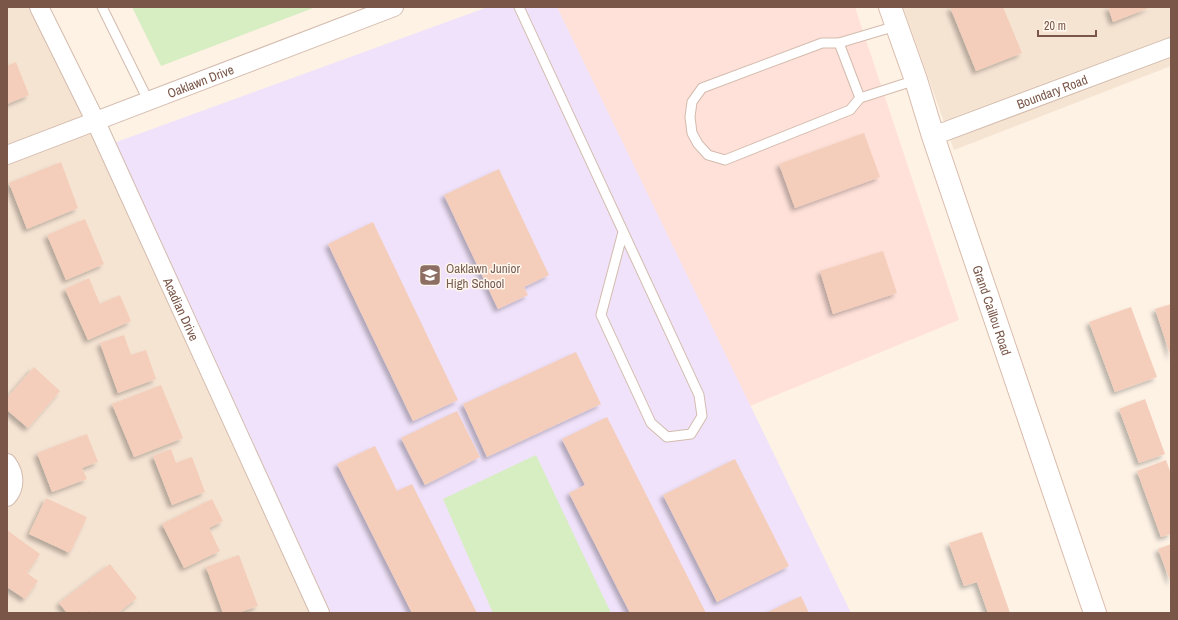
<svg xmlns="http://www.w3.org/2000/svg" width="1178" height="620" font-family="'Archivo Narrow',sans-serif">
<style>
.residential{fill:#f6e4d3}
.commercial{fill:#ffe1d9}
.education{fill:#f0e2fa}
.green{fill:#d7edc2}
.building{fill:#f5cebb;filter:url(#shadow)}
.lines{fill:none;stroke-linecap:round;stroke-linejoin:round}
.lane-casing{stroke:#d3bbad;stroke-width:11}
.street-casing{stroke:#d3bbad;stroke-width:20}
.secondary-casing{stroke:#d9bcac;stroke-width:24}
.lane{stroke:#fff;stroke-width:9}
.street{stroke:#fff;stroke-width:18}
.secondary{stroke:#fff;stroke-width:22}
.labels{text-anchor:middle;stroke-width:3;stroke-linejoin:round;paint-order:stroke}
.street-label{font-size:13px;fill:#795648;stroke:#fff7ed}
.education-label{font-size:13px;fill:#785e54;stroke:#fff7ed;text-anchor:start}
</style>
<defs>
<filter id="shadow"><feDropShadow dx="-3.5" dy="3.5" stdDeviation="2" flood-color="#0004"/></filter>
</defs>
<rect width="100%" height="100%" fill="#fef2e5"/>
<g class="residential">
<path d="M 7,7 L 46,7 L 331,613 L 7,613 Z"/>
<path d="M 903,7 L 1171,7 L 1171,66 L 954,150 Z"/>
</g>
<path class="commercial" d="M 557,7 L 855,7 L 959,320 L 750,406 Z"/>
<path class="education" d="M 488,7 L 557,7 L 851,613 L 331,613 L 111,144 Z"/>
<g class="green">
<path d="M 132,7 L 316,7 L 161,66 Z"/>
<path d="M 536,455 L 611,613 L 493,613 L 443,499 Z"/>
</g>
<g class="building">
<path d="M 950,7 L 1003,7 L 1022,53 L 976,71 Z"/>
<path d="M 1108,7 L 1151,7 L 1113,22 Z"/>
<path d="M 16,62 L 29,95 L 7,104 L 7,66 Z"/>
<path d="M 864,133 L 880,177 L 795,208 L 779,164 Z"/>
<path d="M 61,162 L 78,208 L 27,229 L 9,183 Z"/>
<path d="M 499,169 L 549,275 L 524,287 L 528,295 L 498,309 L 444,195 Z"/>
<path d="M 85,219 L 104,264 L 66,280 L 47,235 Z"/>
<path d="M 373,222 L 458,400 L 413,421 L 328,244 Z"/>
<path d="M 883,251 L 897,293 L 833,314 L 820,271 Z"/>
<path d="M 89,278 L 100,304 L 120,295 L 131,321 L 88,340 L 65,289 Z"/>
<path d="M 1171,304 L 1171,357 L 1155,309 Z"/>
<path d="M 1131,307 L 1157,377 L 1115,392 L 1089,322 Z"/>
<path d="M 124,335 L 131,355 L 146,350 L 156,379 L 118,393 L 100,343 Z"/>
<path d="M 576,352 L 601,404 L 487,457 L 463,404 Z"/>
<path d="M 34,367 L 60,391 L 28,428 L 7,410 L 7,398 Z"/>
<path d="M 161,385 L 183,438 L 134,457 L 112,404 Z"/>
<path d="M 1145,399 L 1165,454 L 1139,463 L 1119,409 Z"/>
<path d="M 457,411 L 480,457 L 425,485 L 401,438 Z"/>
<path d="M 607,417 L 706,613 L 630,613 L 569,493 L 585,485 L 562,439 Z"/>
<path d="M 87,434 L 98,462 L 82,468 L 87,479 L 52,492 L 37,453 Z"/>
<path d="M 375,446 L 397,491 L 412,484 L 477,613 L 412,613 L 337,464 Z"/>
<path d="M 171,449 L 176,463 L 192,457 L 205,492 L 172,505 L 153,456 Z"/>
<path d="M 735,459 L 789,566 L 717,602 L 663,495 Z"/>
<path d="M 1166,460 L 1171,474 L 1171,534 L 1161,537 L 1137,471 Z"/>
<path d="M 46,498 L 87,517 L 70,553 L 29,534 Z"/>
<path d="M 212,499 L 223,521 L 209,528 L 220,551 L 184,568 L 162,524 Z"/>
<path d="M 7,530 L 40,554 L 27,573 L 38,581 L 25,599 L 7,587 Z"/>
<path d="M 982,532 L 1010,613 L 988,613 L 977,582 L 964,586 L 949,543 Z"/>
<path d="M 1171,544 L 1171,583 L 1158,549 Z"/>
<path d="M 239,555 L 258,606 L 238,613 L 223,613 L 206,567 Z"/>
<path d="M 110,564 L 137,598 L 118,613 L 91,613 L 89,611 L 86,613 L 67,613 L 59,603 Z"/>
<path d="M 801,596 L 809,613 L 766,613 Z"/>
</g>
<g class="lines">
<g class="lane-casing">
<g id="lane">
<path d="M 102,7 L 148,100"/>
<path d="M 519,7 L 699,395 L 702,416 L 691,434 L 667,437 L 651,423 L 601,315 L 623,232"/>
<path d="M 896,26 L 839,43 L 822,43 L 702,88 L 692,102 L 690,117 L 692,133 L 698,144 L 708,155 L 725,160 L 850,110 L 860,98 L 916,80"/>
<path d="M 839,43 L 860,98"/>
</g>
</g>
<g class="street-casing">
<g id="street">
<path id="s1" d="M 39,7 L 95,120 L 320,613"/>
<path id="s2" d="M 933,136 L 1171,47"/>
<path id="s3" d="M 7,155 L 394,7"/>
<path d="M 7,463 C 15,474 16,487 7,497"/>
</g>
</g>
<g class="secondary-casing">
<g id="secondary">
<path id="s4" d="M 890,7 L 916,80 L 933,136 L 1095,613"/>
</g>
</g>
<use href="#lane" class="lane"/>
<use href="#street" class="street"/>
<use href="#secondary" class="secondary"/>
</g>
<defs>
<g id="school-square" transform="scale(1.15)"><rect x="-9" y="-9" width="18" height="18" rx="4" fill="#8d6e63" stroke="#fff7ed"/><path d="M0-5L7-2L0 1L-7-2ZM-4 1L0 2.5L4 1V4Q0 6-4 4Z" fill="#fff"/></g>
</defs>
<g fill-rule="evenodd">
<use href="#school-square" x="430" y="275"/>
</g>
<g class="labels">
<g class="street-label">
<text dy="5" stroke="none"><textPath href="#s3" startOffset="207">Oaklawn Drive</textPath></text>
<text dy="5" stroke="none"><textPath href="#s2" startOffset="127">Boundary Road</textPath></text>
<text dy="5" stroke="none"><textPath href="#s1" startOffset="334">Acadian Drive</textPath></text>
<text dy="5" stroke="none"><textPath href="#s4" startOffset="320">Grand Caillou Road</textPath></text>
</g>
<g class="education-label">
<text x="446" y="273">Oaklawn Junior<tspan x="446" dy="15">High School</tspan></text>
</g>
</g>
<rect width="1178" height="620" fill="none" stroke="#795648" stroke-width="16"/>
<path d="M1038 30v6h58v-6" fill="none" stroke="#795648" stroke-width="2"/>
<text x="1044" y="30" font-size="12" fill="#795648" stroke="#fff7ed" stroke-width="3" paint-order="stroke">20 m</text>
</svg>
